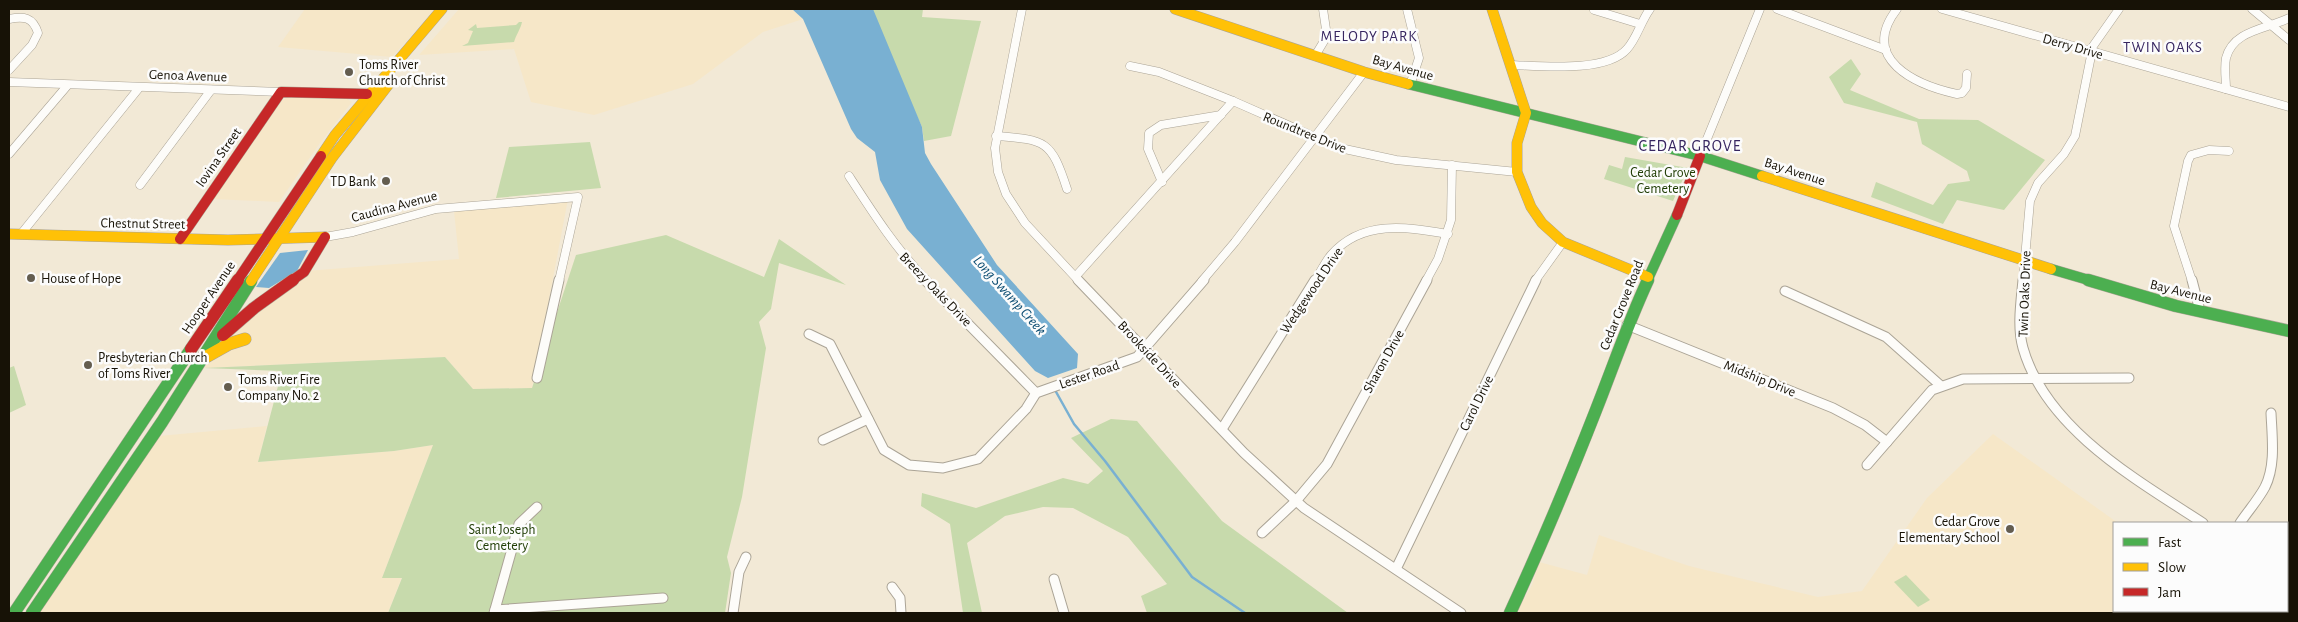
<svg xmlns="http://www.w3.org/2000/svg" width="2298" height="622" font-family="'Alegreya Sans',sans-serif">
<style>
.built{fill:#f6e7c8}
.green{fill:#c7daac}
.water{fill:#79b0d2}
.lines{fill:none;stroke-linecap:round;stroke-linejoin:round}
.stream{stroke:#79b0d2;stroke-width:2.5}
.street-far1-casing{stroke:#aba496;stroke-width:9}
.street-casing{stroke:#aba496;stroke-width:11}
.fast-far1-casing{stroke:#aba496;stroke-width:11}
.fast-casing{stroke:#aba496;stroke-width:13}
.slow-far1-casing{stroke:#aba496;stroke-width:11}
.slow-casing{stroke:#aba496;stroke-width:13}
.jam-far1-casing{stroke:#aba496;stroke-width:11}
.jam-casing{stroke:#aba496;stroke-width:13}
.street-far1{stroke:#fdfcf9;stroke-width:8}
.street{stroke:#fdfcf9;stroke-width:9}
.fast-far1{stroke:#4caf50;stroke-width:10}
.fast{stroke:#4caf50;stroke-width:12}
.slow-far1{stroke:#ffc107;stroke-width:10}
.slow{stroke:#ffc107;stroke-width:12}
.jam-far1{stroke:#c62828;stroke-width:10}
.jam{stroke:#c62828;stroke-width:12}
.poi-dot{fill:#645d4f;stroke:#fcfcfc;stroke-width:2}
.labels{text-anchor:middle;stroke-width:5;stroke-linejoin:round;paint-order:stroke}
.street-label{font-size:14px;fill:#171206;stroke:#fcfcfc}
.poi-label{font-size:14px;fill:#171206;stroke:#fcfcfc;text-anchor:start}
.park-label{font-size:14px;fill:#213e06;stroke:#fcfcfc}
.neighbourhood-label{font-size:15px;letter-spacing:1px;fill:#372660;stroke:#fcfcfc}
.water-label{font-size:15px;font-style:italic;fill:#0f4f74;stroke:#fcfcfc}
.quarter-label{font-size:16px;letter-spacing:1px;fill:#372660;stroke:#fcfcfc}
</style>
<rect width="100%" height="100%" fill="#f2e9d6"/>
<g class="built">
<path d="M 305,9 L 435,9 L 392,57 L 278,47 Z"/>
<path d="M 459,9 L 792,9 L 803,19 L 763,32 L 693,84 L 594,115 L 531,102 L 514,49 L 419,55 Z"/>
<path d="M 289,96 L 346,98 L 352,102 L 320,143 L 279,202 L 213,199 L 278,103 Z"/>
<path d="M 568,199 L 532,388 L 473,389 L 445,357 L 204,368 L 247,313 L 306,271 L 459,259 L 454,211 Z"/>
<path d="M 267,426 L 258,462 L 394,451 L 433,445 L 382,578 L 402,577 L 388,613 L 38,613 L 159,436 Z"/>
<path d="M 1993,434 L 2118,523 L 2114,523 L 2114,611 L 2175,611 L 2170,613 L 1516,613 L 1532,585 L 1539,562 L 1587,575 L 1599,535 L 1689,566 L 1818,597 L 1862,591 L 1927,498 Z"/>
</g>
<g class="green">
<path d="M 868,9 L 923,9 L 922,17 L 981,21 L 951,136 L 924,141 L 922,127 Z"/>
<path d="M 519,22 L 522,22 C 521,28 516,35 514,42 L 462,46 L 468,43 L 473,31 L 468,30 L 476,24 L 477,28 L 516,25 Z"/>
<path d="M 1851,59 L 1861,74 L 1850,90 L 1919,119 L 1978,120 L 2045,160 L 2004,210 L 1957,200 L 1943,224 L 1871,197 L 1876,182 L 1933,205 L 1948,184 L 1970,181 L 1967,171 L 1922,144 L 1917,122 L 1844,103 L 1829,77 Z"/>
<path d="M 590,142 L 601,188 L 496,198 L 509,147 Z"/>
<path d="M 1625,157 L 1688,168 L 1673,201 L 1604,179 L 1609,165 L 1622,169 Z"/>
<path d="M 666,235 L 764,277 L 779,239 L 846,285 L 779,263 L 771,309 L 759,322 L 766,348 L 742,497 L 727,557 L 731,573 L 725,613 L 388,613 L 402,578 L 382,578 L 433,445 L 394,451 L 258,462 L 282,371 L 204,368 L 445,357 L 473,389 L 532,388 L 576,255 Z"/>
<path d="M 14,366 L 26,405 L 9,413 L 9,368 Z"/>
<path d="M 1111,419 L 1137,421 L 1222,521 L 1348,613 L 1147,613 L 1141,596 L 1167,584 L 1128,537 L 1073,508 L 1043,507 L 1005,516 L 967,543 L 982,613 L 963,613 L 950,524 L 921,506 L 922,493 L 976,508 L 1063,478 L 1088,484 L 1103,471 L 1071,438 Z"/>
<path d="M 1906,575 L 1930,600 L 1918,607 L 1894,582 Z"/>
</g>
<g class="water">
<path d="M 792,9 L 873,9 L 922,127 L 925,153 L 931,164 L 997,265 L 1078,354 L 1077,368 L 1048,378 L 1035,371 L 907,229 L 880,180 L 875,152 L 857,138 L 851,129 L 803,19 Z"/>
<path d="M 308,250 L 297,271 L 269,288 L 256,287 L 280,253 Z"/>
</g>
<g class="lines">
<path class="stream" d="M 1055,390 L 1074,424 L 1105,461 L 1192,577 L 1245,613"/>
<g class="street-far1-casing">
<g id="street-far1">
<path d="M 1022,9 L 995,148 L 998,172 L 1006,194 L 1025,223 L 1079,281"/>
<path d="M 1407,9 L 1419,58 L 1410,85"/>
<path d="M 1777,9 L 1886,50"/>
<path d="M 1897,9 C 1858,59 1916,85 1957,94 L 1962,93 L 1966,88 L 1967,74"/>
<path d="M 1942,9 L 2289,107"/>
<path d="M 2252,9 L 2289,40"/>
<path d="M 1594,10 L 1640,24"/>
<path d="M 9,19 C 24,16 33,17 38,33 L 32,45 L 9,70"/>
<path d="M 1315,56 L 1327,36 L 1323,9"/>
<path d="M 1511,65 C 1540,66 1606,73 1627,49 C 1637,38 1641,21 1650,9"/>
<path d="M 1130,66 L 1159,72 L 1233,101 L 1340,148 L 1396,160 L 1517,172"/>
<path d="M 9,82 L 281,92"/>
<path d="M 2226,89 C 2226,79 2224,68 2226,58 C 2233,30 2267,29 2289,18"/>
<path d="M 996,136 C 1046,140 1051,140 1067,189"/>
<path d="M 9,154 L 67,86"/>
<path d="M 1700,156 L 1760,9"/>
<path d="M 849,176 C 873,213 896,249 927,281"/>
<path d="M 1162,182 L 1148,149 L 1149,133 L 1161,125 L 1221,115"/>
<path d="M 140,185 L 211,90"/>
<path d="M 21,234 L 139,88"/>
<path d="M 325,237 L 353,232 L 436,209 L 578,197 L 559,281"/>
<path d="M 1076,276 L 1233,101"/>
<path d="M 1202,281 L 1235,242 L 1364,72"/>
<path d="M 1315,281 C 1320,273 1325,262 1331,255 C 1362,219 1407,227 1448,234"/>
<path d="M 1426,281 L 1438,259 L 1451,220 L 1452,165"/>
<path d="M 1535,281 L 1563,242"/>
<path d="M 2023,281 L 2030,201 L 2038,183 L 2064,154 L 2075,136 L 2093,46 L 2119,9"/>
<path d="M 2192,281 L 2174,226 L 2188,161 L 2191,155 L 2209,150 L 2229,151"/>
</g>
</g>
<g class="street-casing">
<g id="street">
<path d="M 925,280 L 1036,393"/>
<path d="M 1078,280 L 1244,453 L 1304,508 L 1461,613"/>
<path d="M 2023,280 C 2021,302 2017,327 2023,348 C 2046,429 2137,480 2203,523"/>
<path d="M 2192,280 L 2200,311"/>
<path d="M 1785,291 L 1886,337 L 1940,385"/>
<path d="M 1627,325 L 1833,408 L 1865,425 L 1887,442"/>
<path d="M 809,334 L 830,344 L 884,450 L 909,465 L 943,468 L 978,459 L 1026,409 L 1036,393 L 1137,357 L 1204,280"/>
<path d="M 537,378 L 559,280"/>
<path d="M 1222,429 L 1315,280"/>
<path d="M 823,440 L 868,419"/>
<path d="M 1867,465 L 1932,390 L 1963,379 L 2129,378"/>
<path d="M 2240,523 C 2248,511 2258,500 2265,487 C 2276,465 2272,437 2271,413"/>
<path d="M 1262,533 L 1296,501 L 1327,464 L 1427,280"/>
<path d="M 1396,569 L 1536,280"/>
<path d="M 2287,578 L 2289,580"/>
<path d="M 1054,579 L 1064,613"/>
<path d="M 892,587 L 900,598 L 901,613"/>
<path d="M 495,610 L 663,598"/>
<path d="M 494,613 L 519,524 L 537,507"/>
<path d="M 733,613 L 739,572 L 746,557"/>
</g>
</g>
<g class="fast-far1-casing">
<g id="fast-far1">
<path d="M 1408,84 L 1700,156 L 1762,176"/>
<path d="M 2051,269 L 2092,281"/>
<path d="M 1647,281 L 1677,215"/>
</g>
</g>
<g class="fast-casing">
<g id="fast">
<path d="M 2088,280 L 2176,306 L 2289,331"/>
<path d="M 14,613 L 191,349"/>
<path d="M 32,613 L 162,422 L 251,281"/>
<path d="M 1510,613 C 1541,546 1569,479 1596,410 C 1613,367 1628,323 1648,280"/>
</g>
</g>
<g class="slow-far1-casing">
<g id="slow-far1">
<path d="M 1175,9 L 1364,72 L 1408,84"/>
<path d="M 1492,9 L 1526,113 L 1517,143 L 1517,172 L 1531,207 L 1542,223 L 1563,242 L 1648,277"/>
<path d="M 321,156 L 335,135 L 442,9"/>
<path d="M 1762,176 L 2051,269"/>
<path d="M 9,234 L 228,240 L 325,237"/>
<path d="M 251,281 L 332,158 L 389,84"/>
</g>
</g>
<g class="slow-casing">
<path id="slow" d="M 204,358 L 229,344 L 245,339"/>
</g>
<g class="jam-far1-casing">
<g id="jam-far1">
<path d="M 1677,215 L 1700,156"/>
<path d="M 180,239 L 281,92 L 367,94"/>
<path d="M 237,281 L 321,156"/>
<path d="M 291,281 L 304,272 L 325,237"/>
</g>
</g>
<g class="jam-casing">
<g id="jam">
<path d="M 223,335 L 254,308 L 293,280"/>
<path d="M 191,349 L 238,280"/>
</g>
</g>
<use href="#street-far1" class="street-far1"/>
<use href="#street" class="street"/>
<use href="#fast-far1" class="fast-far1"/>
<use href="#fast" class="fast"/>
<use href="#slow-far1" class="slow-far1"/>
<use href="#slow" class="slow"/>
<use href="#jam-far1" class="jam-far1"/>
<use href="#jam" class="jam"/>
</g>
<g class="poi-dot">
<circle cx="349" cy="72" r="5"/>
<circle cx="386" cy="181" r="5"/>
<circle cx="31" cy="278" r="5"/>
<circle cx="88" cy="365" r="5"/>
<circle cx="228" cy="387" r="5"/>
<circle cx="2010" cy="529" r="5"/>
</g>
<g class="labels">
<g class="street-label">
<text transform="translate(2073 46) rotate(16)" y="5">Derry Drive</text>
<text transform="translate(1403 67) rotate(16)" y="5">Bay Avenue</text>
<text transform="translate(188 75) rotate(2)" y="5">Genoa Avenue</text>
<text transform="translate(1305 132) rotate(22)" y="5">Roundtree Drive</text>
<text transform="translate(218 157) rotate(-55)" y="5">Iovina Street</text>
<text transform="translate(1795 171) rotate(18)" y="5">Bay Avenue</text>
<text transform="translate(394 206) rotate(-15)" y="5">Caudina Avenue</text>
<text transform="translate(143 223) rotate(1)" y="5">Chestnut Street</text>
<text transform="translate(936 289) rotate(46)" y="5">Breezy Oaks Drive</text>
<text transform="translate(1311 290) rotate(-56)" y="5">Wedgewood Drive</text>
<text transform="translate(2181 291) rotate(14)" y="5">Bay Avenue</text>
<text transform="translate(2024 294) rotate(-88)" y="5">Twin Oaks Drive</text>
<text transform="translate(208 297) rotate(-56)" y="5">Hooper Avenue</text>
<text transform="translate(1621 305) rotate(-68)" y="5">Cedar Grove Road</text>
<text transform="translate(1150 354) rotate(47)" y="5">Brookside Drive</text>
<text transform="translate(1383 361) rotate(-61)" y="5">Sharon Drive</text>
<text transform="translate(1089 374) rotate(-19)" y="5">Lester Road</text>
<text transform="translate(1760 378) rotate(22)" y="5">Midship Drive</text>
<text transform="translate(1476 403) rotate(-64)" y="5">Carol Drive</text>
</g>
<g class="poi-label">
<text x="359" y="69">Toms River<tspan x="359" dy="16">Church of Christ</tspan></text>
<text x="376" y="186" text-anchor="end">TD Bank</text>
<text x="41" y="283">House of Hope</text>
<text x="98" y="362">Presbyterian Church<tspan x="98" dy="16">of Toms River</tspan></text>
<text x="238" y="384">Toms River Fire<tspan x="238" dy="16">Company No. 2</tspan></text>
<text x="2000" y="526" text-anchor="end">Cedar Grove<tspan x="2000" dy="16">Elementary School</tspan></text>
</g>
<g class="park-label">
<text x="1663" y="177">Cedar Grove<tspan x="1663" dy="16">Cemetery</tspan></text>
<text x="502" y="534">Saint Joseph<tspan x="502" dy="16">Cemetery</tspan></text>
</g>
<g class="neighbourhood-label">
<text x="1369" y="41">MELODY PARK</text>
<text x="2163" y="52">TWIN OAKS</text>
</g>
<g class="water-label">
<text transform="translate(1010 295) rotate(48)" y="5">Long Swamp Creek</text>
</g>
<g class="quarter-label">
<text x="1690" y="151">CEDAR GROVE</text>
</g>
</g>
<rect width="2298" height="622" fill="none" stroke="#171206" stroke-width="20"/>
<rect x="2113" y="522" width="175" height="90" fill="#fcfcfc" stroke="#a09e9a"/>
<rect x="2123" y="538" width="25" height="8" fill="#4caf50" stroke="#a09e9a"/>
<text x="2158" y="547" font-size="15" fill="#171206">Fast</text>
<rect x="2123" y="563" width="25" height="8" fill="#ffc107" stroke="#a09e9a"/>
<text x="2158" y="572" font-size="15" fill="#171206">Slow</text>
<rect x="2123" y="588" width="25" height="8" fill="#c62828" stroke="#a09e9a"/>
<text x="2158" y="597" font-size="15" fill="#171206">Jam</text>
</svg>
